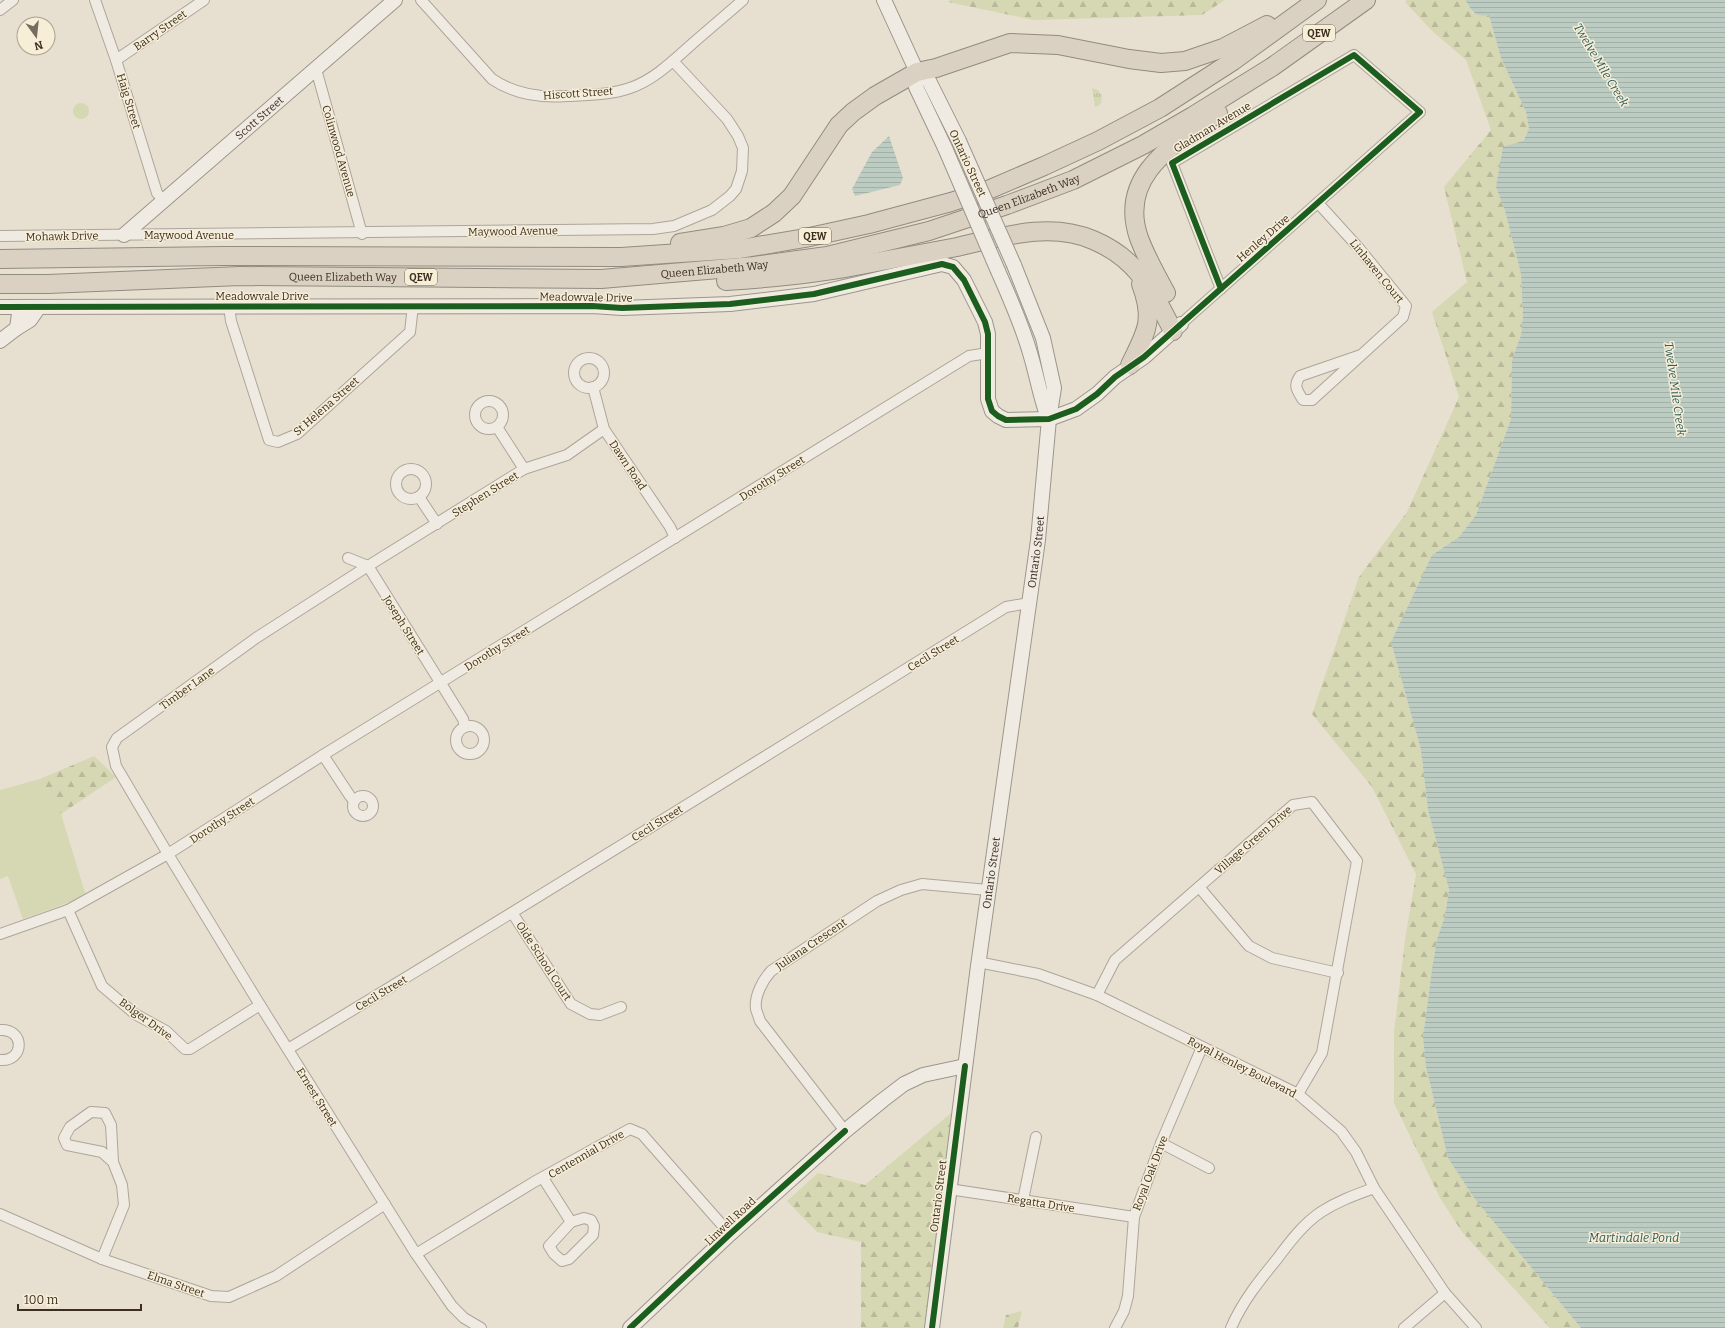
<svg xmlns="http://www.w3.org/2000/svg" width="1725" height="1328" font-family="Bitter,serif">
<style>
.grass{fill:url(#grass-tufts)}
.forest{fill:url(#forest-firs)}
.park{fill:#d6d7b3}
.water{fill:url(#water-rules)}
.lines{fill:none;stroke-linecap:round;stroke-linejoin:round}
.street-casing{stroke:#ada599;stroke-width:12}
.secondary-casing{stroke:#9c958a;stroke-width:16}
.highway-casing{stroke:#928b80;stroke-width:20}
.street{stroke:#efebe3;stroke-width:10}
.secondary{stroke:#efebe3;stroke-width:14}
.highway{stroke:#dad1c2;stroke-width:18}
.secondary-bridge-casing{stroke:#9c958a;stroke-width:16;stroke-linecap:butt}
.secondary-bridge{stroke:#efebe3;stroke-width:14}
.cycleway-casing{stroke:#f7eed8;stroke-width:8}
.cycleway{stroke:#1b5e20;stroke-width:6}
.labels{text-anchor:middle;stroke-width:3;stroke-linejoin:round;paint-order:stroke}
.shield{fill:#f7eed8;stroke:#756857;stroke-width:1}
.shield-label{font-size:10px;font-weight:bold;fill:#3d2e20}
.street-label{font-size:11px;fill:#3d2e20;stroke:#f7eed8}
.water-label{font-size:12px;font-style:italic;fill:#2f5d5a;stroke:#f7eed8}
</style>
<defs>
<pattern id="grass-tufts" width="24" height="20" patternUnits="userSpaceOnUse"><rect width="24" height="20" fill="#d6d7b3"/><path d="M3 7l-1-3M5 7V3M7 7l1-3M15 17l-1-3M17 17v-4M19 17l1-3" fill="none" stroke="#b9b99a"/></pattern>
<pattern id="forest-firs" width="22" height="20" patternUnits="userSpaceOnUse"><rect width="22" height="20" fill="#d6d7b3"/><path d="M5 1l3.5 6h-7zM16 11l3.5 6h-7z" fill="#b9b99a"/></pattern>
<pattern id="water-rules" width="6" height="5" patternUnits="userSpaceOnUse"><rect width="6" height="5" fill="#bcccc2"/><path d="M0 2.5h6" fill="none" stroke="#a2b0a6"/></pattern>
</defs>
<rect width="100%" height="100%" fill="#e7e0d1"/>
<path class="grass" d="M 1092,88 L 1098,90 L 1102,95 L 1101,104 L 1095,107 Z"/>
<g class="forest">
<path d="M 950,0 L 1225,0 L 1202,15 L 1034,20 L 948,2 Z"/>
<path d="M 1407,0 L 1465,0 L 1473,13 L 1489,15 L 1501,58 L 1526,112 L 1529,129 L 1496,187 L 1505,211 L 1521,274 L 1523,316 L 1521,335 L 1512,361 L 1511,419 L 1476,515 L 1459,537 L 1432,555 L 1391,642 L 1421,750 L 1428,810 L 1449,888 L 1445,916 L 1437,939 L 1432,969 L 1423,1038 L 1426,1067 L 1448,1158 L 1474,1198 L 1581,1328 L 1550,1328 L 1462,1232 L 1440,1198 L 1394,1103 L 1394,1032 L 1405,940 L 1416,874 L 1372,787 L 1312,714 L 1359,577 L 1407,512 L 1459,397 L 1432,312 L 1467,282 L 1444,187 L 1491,130 L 1466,60 L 1430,29 L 1405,2 Z"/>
<path d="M 94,756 L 116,777 L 61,814 L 40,779 Z"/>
<path d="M 951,1113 L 933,1328 L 861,1328 L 861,1242 L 817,1232 L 787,1201 L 818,1173 L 865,1185 Z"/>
<path d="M 1022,1311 L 1018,1328 L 1003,1328 L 1006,1315 Z"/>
</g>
<g class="park">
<circle cx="81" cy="111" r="8"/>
<path d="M 40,779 L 61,814 L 86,896 L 23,919 L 8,876 L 0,879 L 0,790 Z"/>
</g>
<g class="water">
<path d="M 1465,0 L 1725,0 L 1725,1328 L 1581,1328 L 1474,1198 L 1448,1158 L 1426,1067 L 1423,1038 L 1432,969 L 1437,939 L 1445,916 L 1449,889 L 1428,810 L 1421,750 L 1391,642 L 1432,555 L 1459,537 L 1476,515 L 1511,419 L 1512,360 L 1521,335 L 1523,316 L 1521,274 L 1505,211 L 1496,187 L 1503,147 L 1523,141 L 1529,129 L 1526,112 L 1501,58 L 1489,15 C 1474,17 1473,12 1465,0 Z"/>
<path d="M 889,136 L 903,178 L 900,185 L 855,196 L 852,189 L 872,152 Z"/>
</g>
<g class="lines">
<g class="street-casing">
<g id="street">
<path d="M 95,0 L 116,60 L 157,193 L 164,201"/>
<path d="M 421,0 L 492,79 C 514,94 541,98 567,96 C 588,95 610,95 630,88 C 654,80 674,60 692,44 C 709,29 726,15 743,0"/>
<path d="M 0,10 L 13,0"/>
<path d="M 116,60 L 204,0"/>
<path d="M 316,69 L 362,234"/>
<path d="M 1318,203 L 1358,247 L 1406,306 L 1403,317 L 1312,400 L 1303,400 C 1297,390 1293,386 1300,376 L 1361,355"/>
<path d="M 0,236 L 653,229 L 674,226 L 712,210 L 730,196 L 736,189 L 742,171 L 743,148 L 738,136 L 727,119 L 673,61"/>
<path d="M 229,306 L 231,321 L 269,440 L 278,442 L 297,434 L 410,332 L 413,306"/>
<path d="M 1181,324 L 1191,315 L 1420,112 L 1354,55 L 1172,163 L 1221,289"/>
<circle cx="589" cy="373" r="15"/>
<path d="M 593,387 L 604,429 L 670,527 L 675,538"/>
<circle cx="489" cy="415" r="14"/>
<path d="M 497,427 L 524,469"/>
<circle cx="411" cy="484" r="15"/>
<path d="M 419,497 L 437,524"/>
<path d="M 348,558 L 368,566"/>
<path d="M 368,566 L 463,719 L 465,727"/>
<circle cx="470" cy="740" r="14"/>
<path d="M 323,755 L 350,796 L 354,801"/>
<circle cx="363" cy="806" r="10"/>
<path d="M 1199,887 L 1249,946 L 1272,958 L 1338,973"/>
<path d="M 68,910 L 102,986 L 135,1014 L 166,1031 L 185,1049 L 190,1049 L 260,1005"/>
<path d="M 513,914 L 571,1004 L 590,1014 L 600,1015 L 621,1007"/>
<path d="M 0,934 L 68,910 L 168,854 L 323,755 L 969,356 L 988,353"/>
<path d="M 978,962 L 1038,974 L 1097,995 L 1298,1094 L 1341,1131 L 1356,1152 L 1374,1188 L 1445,1293 L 1476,1328"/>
<path d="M 1097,995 L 1115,960 L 1293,805 L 1312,802 L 1357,861 L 1322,1053 L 1298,1094"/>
<path d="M 0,1030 C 25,1028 25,1062 0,1060"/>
<path d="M 288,1049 C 529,904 767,755 1006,607 L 1029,603"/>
<path d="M 845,1131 L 760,1021 C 759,1017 757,1013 756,1009 C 754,996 763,980 771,971 L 877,901 L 901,890 L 922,884 L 988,890"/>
<path d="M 1161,1143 L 1209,1168"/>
<path d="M 543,1178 L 571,1222 L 549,1246 L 554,1254 L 562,1261 L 569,1259 L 593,1235 L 594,1226 L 591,1220 L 584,1218 L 571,1222"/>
<path d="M 949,1189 L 1134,1217"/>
<path d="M 1023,1200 L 1036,1137"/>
<path d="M 0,1214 L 102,1259 L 211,1296 L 229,1297 L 276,1276 L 385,1204"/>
<path d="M 416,1254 L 534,1182 L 630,1129 L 642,1134 L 730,1234"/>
<path d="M 102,1259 L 124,1205 L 122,1185 L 113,1162 L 111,1125 L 105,1113 L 91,1112 L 70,1127 L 64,1138 L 67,1145 L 102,1152 L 113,1162"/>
<path d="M 481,1328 L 464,1318 L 452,1306 L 416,1254 L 260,1005 L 168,854 L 116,766 L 112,747 L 117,738 L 256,638 L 368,566 L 524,469 L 567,455 L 604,429"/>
<path d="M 1115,1328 L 1124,1311 L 1128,1296 L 1134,1217 L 1161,1143 L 1202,1047"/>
<path d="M 1231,1328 C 1242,1302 1259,1281 1277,1259 C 1289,1243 1303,1224 1321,1212 C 1338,1201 1355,1195 1374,1188"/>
<path d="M 1404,1328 L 1445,1293"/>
</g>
</g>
<g class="secondary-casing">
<g id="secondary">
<path d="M 884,0 L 917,72 L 929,81 L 959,141"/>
<path d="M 917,72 L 916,87 L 945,148"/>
<path id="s1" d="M 124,235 L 395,0"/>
<path d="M 998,271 C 1010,298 1022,325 1030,353 C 1037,376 1040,396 1048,418"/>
<path d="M 0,307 L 592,306 L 622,308 L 730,304 L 814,294 L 942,264 L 953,267 L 964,280 L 985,322 L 988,334 L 988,399 L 992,411 L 998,416 L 1006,420 L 1049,419 L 1076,409 L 1097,394 L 1115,377 L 1144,357 L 1181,324"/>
<path d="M 17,328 L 30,320 L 39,307"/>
<path d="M 0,341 L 17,328 L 20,307"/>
<path d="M 630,1328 L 730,1234 L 845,1131 L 883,1100 L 904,1084 L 923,1075 L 965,1066"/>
<path id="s2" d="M 932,1328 L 978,966 L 1038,540 L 1049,419 L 1054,388 L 1043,338 L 1014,265"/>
</g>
</g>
<g class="highway-casing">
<g id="highway">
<path d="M 680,243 L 724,236 L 751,228 L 774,213 L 792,196 L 839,125 L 853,112 L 875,96 L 917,72 L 936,68 L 1010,43 L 1058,45 L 1129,59 L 1161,63 L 1185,61 L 1223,48 L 1267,25"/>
<path d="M 0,259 L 223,256 L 621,257 L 740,249 L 805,238 L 869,224 L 951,202 L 988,190 L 1044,166 L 1098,141 L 1160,108 L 1233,61 L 1317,0"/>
<path d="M 726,281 C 772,278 817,274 861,265 C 893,259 925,253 957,247 C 1001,237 1050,221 1093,240 C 1138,259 1152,290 1173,331"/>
<path id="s3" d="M 0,284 L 48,284 L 240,276 L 601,279 L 754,266 L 827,256 L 929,231 L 1007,205 L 1073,180 L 1143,145 L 1193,116 L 1272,67 L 1366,0"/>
<path d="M 1166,293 C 1156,275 1146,257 1139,238 C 1117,175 1175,144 1218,113"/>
<path d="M 1130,365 C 1146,332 1155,321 1141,284"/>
</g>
</g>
<use href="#street" class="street"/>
<use href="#secondary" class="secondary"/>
<use href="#highway" class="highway"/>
<g class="secondary-bridge-casing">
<g id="secondary-bridge">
<path d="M 959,141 L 1014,265"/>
<path d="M 945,148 L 998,271"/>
</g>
</g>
<use href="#secondary-bridge" class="secondary-bridge"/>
<g class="cycleway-casing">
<g id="cycleway">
<path d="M 0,307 L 592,306 L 622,308 L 730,304 L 814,294 L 942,264 L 953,267 L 964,280 L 985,322 L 988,334 L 988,399 L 992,411 L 998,416 L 1006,420 L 1049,419 L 1076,409 L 1097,394 L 1115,377 L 1144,357 L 1420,112 L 1354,55 L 1172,163 L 1221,289"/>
<path d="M 630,1328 L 730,1234 L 845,1131"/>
<path d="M 932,1328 L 965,1066"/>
</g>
</g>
<use href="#cycleway" class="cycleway"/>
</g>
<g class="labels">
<g class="shield">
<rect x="1303" y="25" width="32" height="16" rx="3"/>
<rect x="799" y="228" width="32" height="16" rx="3"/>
<rect x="405" y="269" width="32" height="16" rx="3"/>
</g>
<g class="shield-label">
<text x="1319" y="37">QEW</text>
<text x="815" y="240">QEW</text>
<text x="421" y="281">QEW</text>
</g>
<g class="street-label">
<text transform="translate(160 30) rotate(-35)" y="4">Barry Street</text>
<text transform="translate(578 93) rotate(-4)" y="4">Hiscott Street</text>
<text transform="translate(129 101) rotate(73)" y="4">Haig Street</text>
<text dy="4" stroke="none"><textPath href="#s1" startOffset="179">Scott Street</textPath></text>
<text transform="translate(1212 127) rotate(-31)" y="4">Gladman Avenue</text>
<text transform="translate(339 151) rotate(74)" y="4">Colinwood Avenue</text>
<text transform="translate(968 163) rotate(65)" y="4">Ontario Street</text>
<text dy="4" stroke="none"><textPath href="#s3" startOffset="1039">Queen Elizabeth Way</textPath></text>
<text transform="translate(513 231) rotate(-1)" y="4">Maywood Avenue</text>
<text x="189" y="239">Maywood Avenue</text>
<text transform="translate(62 236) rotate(-1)" y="4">Mohawk Drive</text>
<text transform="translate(1263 238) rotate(-41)" y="4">Henley Drive</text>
<text dy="4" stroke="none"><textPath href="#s3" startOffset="715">Queen Elizabeth Way</textPath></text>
<text transform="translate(1377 271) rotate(51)" y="4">Linhaven Court</text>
<text dy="4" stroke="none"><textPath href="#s3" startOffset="343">Queen Elizabeth Way</textPath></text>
<text x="262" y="300">Meadowvale Drive</text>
<text transform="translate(586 297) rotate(1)" y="4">Meadowvale Drive</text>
<text transform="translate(326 406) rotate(-41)" y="4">St Helena Street</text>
<text transform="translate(628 465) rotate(56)" y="4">Dawn Road</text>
<text transform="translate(772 478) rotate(-32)" y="4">Dorothy Street</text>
<text transform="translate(485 494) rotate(-32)" y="4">Stephen Street</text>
<text dy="4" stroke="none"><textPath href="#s2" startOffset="783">Ontario Street</textPath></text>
<text transform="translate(404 625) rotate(58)" y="4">Joseph Street</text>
<text transform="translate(497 648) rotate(-32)" y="4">Dorothy Street</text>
<text transform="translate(933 653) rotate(-32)" y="4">Cecil Street</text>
<text transform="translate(187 688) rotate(-36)" y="4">Timber Lane</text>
<text transform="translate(222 820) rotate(-33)" y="4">Dorothy Street</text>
<text transform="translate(657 823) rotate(-32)" y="4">Cecil Street</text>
<text transform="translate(1253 840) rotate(-41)" y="4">Village Green Drive</text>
<text dy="4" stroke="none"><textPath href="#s2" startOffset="459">Ontario Street</textPath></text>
<text transform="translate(811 944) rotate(-34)" y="4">Juliana Crescent</text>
<text transform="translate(544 961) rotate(57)" y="4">Olde School Court</text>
<text transform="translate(381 993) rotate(-31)" y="4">Cecil Street</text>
<text transform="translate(146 1019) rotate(36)" y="4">Bolger Drive</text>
<text transform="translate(1242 1067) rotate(27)" y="4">Royal Henley Boulevard</text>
<text transform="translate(317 1097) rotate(58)" y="4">Ernest Street</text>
<text transform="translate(586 1154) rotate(-30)" y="4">Centennial Drive</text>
<text transform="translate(1150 1173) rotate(-69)" y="4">Royal Oak Drive</text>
<text transform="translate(938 1196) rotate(-83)" y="4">Ontario Street</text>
<text transform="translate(1041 1203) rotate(9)" y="4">Regatta Drive</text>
<text transform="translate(730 1221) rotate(-43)" y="4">Linwell Road</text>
<text transform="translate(176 1284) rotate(19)" y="4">Elma Street</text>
</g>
<g class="water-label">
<text transform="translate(1601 65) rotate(59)" y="4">Twelve Mile Creek</text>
<text transform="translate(1675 389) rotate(82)" y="4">Twelve Mile Creek</text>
<text x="1634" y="1242">Martindale Pond</text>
</g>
</g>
<g transform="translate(36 36) rotate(165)"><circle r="19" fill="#f7eed8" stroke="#ada18e"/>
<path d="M0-3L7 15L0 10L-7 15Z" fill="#786c5e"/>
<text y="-6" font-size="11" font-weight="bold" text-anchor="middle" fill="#3d2e20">N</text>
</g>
<path d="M18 1304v6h123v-6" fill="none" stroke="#3d2e20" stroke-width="2"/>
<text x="24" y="1304" font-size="12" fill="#3d2e20" stroke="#f7eed8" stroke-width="3" paint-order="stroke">100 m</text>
</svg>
